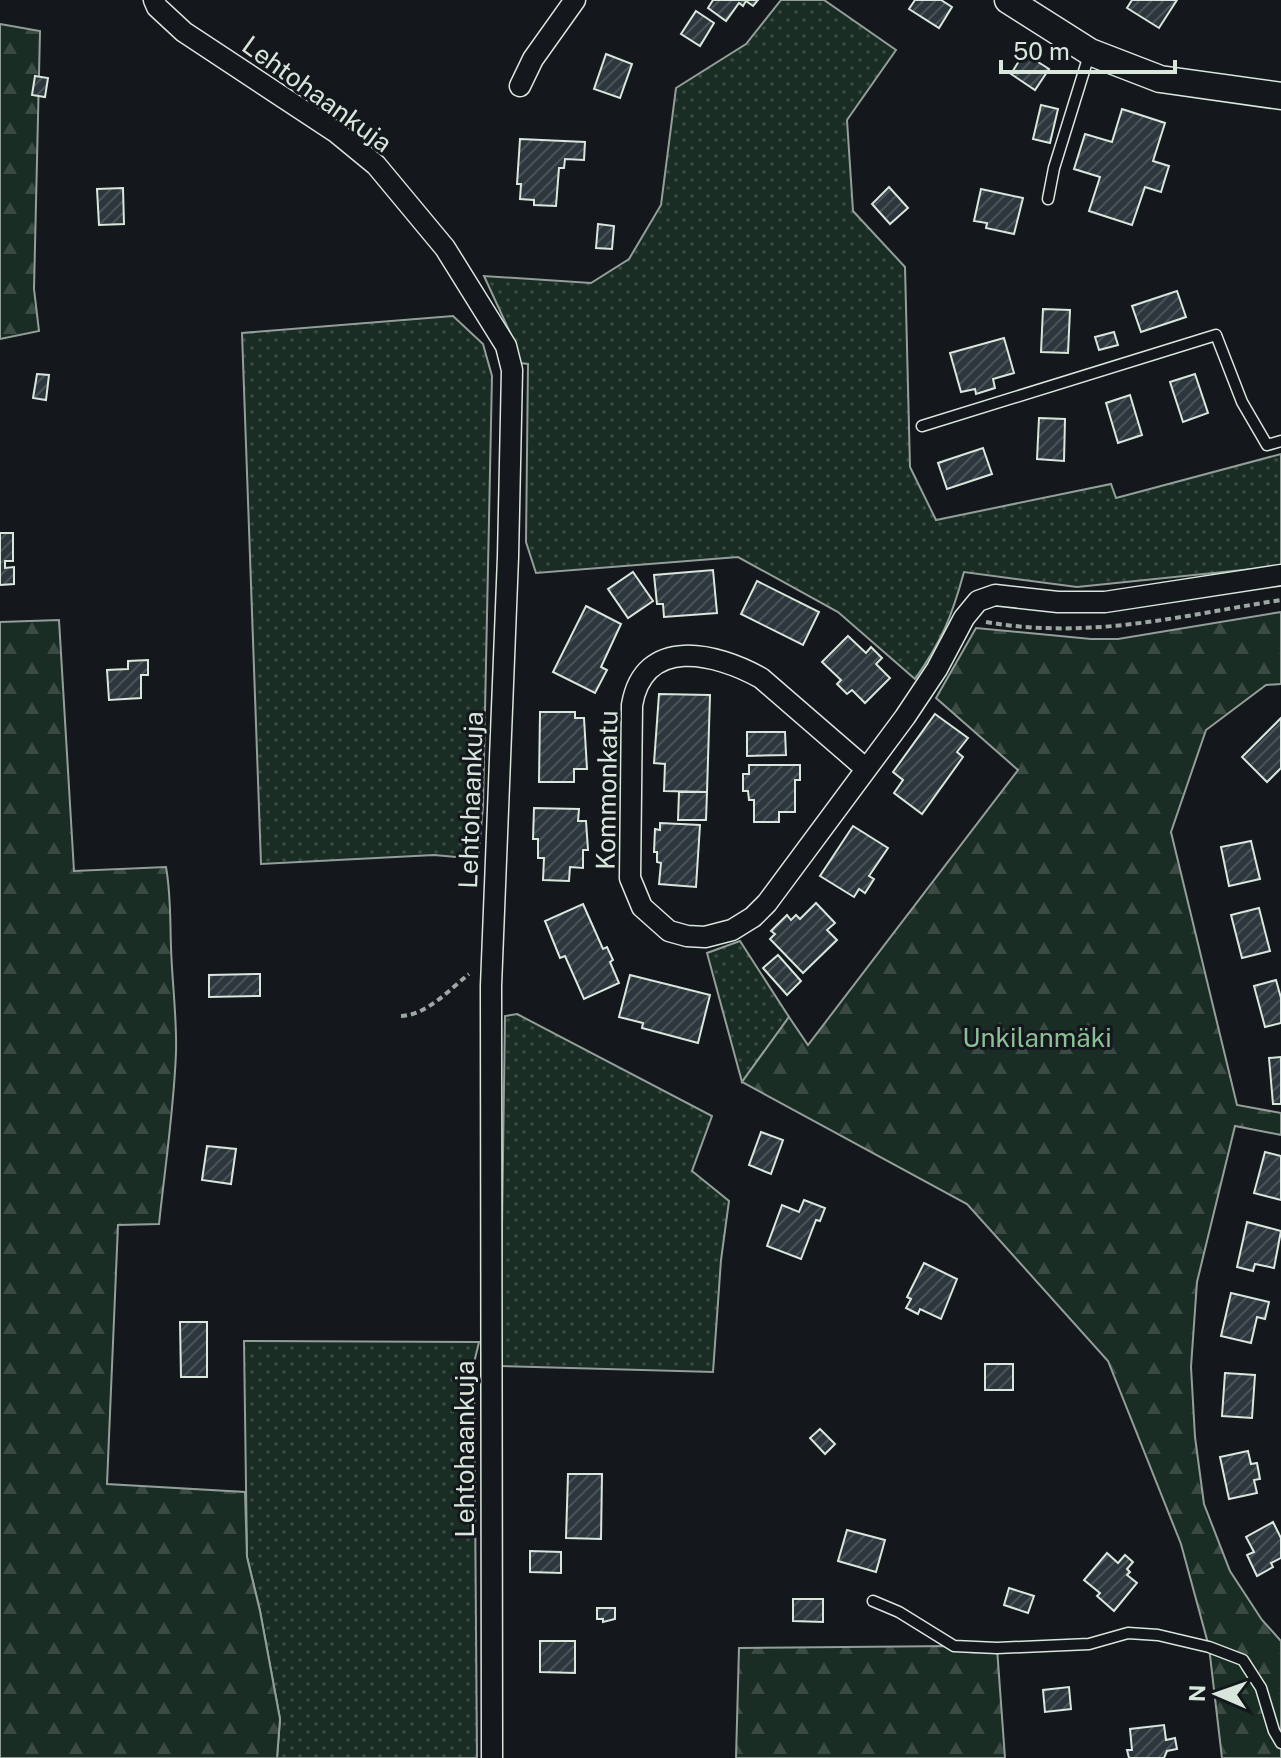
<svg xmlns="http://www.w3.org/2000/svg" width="1281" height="1758" font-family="'Public Sans',sans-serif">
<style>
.grass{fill:url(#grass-dots);stroke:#939e99;stroke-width:2}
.forest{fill:url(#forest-firs);stroke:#939e99;stroke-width:2}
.building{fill:url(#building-hatch);stroke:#d8e6dc;stroke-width:2}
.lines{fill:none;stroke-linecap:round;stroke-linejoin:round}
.service-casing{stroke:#d8e6dc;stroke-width:13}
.minor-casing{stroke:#d8e6dc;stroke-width:23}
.tertiary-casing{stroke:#d8e6dc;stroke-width:29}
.path{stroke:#9da8a2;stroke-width:4;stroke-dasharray:6 4;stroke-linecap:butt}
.service{stroke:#14181c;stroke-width:10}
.minor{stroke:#14181c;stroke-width:20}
.tertiary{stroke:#14181c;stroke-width:26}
.labels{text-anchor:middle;stroke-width:6;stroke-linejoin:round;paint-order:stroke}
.street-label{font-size:26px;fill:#d8e6dc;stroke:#14181c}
.park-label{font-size:26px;fill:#8ac095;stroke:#14181c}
</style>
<defs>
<pattern id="grass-dots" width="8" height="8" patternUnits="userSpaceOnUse" patternTransform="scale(2)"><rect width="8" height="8" fill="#1a2d24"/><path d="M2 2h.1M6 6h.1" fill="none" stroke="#3b4b43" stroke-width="1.8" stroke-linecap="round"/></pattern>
<pattern id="forest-firs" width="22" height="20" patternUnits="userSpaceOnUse" patternTransform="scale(2)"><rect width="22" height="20" fill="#1a2d24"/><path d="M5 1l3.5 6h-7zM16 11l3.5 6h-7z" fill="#3b4b43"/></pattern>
<pattern id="building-hatch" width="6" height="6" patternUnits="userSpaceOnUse" patternTransform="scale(2)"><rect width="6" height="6" fill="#2c363c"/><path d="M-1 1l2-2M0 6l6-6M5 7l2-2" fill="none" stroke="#4a5358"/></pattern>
</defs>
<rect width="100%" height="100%" fill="#14181c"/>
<g class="grass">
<path d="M 781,0 L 824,0 L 896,50 L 847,120 L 853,211 L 905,267 L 910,467 L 936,520 L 1111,484 L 1116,498 L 1281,454 L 1281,566 L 1077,587 L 964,572 C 952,616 942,641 915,679 L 838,612 L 738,557 L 536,573 L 526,542 L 528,364 L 520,363 L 514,341 L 484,276 L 591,283 L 629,259 L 661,205 L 676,88 L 746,44 Z"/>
<path d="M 453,316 L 483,344 L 492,376 L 483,807 L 478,859 L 434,855 L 261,864 L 242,333 Z"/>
<path d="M 740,941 L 789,1017 L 742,1082 L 707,953 Z"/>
<path d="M 517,1014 L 712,1116 L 692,1171 L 729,1201 L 721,1260 L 713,1372 L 500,1366 L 505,1016 Z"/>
<path d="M 244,1341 L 479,1342 L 474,1363 L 477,1758 L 277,1758 L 280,1719 L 260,1611 L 247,1557 Z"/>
</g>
<g class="forest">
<path d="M 0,24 L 40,31 L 34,289 L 39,331 L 0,339 Z"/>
<path d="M 1281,612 L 1281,684 L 1266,685 L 1206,730 L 1171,832 L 1237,1105 L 1281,1113 L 1281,1135 L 1235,1126 L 1197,1282 L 1191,1367 L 1195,1437 L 1204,1504 L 1230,1571 L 1262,1620 L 1281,1641 L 1281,1758 L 1222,1758 L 1209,1647 L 1181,1544 L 1108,1361 L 967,1204 L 742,1082 L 789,1017 L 808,1045 L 1018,770 L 936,698 L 976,628 L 1091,639 L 1118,639 Z"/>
<path d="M 59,620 L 74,871 L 166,867 C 171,895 170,920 171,947 C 172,982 177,1017 176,1052 C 174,1109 165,1167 159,1224 L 118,1225 L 107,1484 L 245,1492 L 247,1557 L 260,1611 L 280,1719 L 277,1758 L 0,1758 L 0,622 Z"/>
<path d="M 954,1646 L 997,1648 L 1005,1758 L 736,1758 L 739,1648 Z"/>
</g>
<g class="building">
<path d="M 713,0 L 758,0 L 753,6 L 746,1 L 743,6 L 739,3 L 726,21 L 708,8 Z"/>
<path d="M 915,0 L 941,0 L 952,7 L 939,28 L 909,9 Z"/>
<path d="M 1132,0 L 1177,0 L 1159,28 L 1127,8 Z"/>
<path d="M 696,11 L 714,23 L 700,46 L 681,34 Z"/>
<path d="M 1024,53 L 1049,69 L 1035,90 L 1011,74 Z"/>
<path d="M 606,54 L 632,64 L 620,98 L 594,89 Z"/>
<path d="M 35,76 L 48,78 L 45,97 L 32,95 Z"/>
<path d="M 1041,105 L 1058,109 L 1050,143 L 1033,139 Z"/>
<path d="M 1122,109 L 1165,123 L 1153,161 L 1169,166 L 1161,192 L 1145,187 L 1132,225 L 1089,211 L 1100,177 L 1074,169 L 1085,134 L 1112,142 Z"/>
<path d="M 520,139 L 585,142 L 584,160 L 565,159 L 564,168 L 559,168 L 556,206 L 534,205 L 534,200 L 520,199 L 521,184 L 517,184 Z"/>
<path d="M 889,187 L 908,208 L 890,224 L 872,204 Z"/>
<path d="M 123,188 L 124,224 L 99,225 L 97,189 Z"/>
<path d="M 981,189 L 1023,198 L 1014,234 L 986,228 L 987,223 L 974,221 Z"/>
<path d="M 598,224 L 614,226 L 612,249 L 596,248 Z"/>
<path d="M 1177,291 L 1186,317 L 1141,332 L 1132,306 Z"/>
<path d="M 1043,309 L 1070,310 L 1068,353 L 1041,352 Z"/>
<path d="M 1114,332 L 1118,345 L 1099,350 L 1095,337 Z"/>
<path d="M 1004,338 L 1014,373 L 993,379 L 995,388 L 976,394 L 975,389 L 961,392 L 950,353 Z"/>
<path d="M 37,374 L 49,375 L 46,400 L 33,398 Z"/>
<path d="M 1195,374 L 1208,413 L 1183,422 L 1170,382 Z"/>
<path d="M 1130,395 L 1142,435 L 1118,443 L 1106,403 Z"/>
<path d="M 1039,418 L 1065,419 L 1064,461 L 1037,459 Z"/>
<path d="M 983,448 L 992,474 L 947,489 L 938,463 Z"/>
<path d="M 0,533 L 13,533 L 13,561 L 5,561 L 5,568 L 14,567 L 14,584 L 0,585 Z"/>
<path d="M 713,570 L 717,613 L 664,617 L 663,604 L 657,604 L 654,575 Z"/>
<path d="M 633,572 L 653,601 L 628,618 L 608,589 Z"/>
<path d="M 757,581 L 819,612 L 803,645 L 741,614 Z"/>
<path d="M 586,606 L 621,624 L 601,667 L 607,670 L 595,693 L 553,672 Z"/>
<path d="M 848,636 L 866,653 L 871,647 L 882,658 L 876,664 L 890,678 L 865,703 L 852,690 L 847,694 L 837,684 L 841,680 L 822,662 Z"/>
<path d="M 148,660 L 148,675 L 141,675 L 141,698 L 109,700 L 107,670 L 128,669 L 128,661 Z"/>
<path d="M 659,694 L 710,695 L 707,792 L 664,791 L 665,764 L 654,763 Z"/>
<path d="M 540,712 L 575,712 L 575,718 L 584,718 L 587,769 L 574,769 L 574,782 L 539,782 Z"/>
<path d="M 935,714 L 968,738 L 957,752 L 963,757 L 922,814 L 894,793 L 903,780 L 893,772 Z"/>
<path d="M 1281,718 L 1281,768 L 1267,782 L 1242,757 Z"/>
<path d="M 747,732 L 785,732 L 786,755 L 747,756 Z"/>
<path d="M 749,765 L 800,765 L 800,780 L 795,780 L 795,812 L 779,812 L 779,822 L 754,822 L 754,800 L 749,800 L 748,791 L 743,791 L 743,774 L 749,774 Z"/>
<path d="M 679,792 L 707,792 L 706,820 L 678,820 Z"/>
<path d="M 534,808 L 579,809 L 578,821 L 586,821 L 588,850 L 583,850 L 583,868 L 570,867 L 569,881 L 543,880 L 544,858 L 538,858 L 538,839 L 533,839 Z"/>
<path d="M 660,823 L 700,825 L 696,887 L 659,884 L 661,863 L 657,862 L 657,852 L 654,852 L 655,829 L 660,830 Z"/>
<path d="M 853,826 L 888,848 L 869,876 L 874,879 L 865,893 L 859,889 L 854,897 L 820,876 Z"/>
<path d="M 1251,841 L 1260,879 L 1229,886 L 1221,847 Z"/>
<path d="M 816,903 L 835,923 L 827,930 L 837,940 L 803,973 L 770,939 L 775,934 L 771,931 L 787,915 L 791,920 L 796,915 L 800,919 Z"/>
<path d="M 583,904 L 603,949 L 607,947 L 613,960 L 610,962 L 619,983 L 584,999 L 565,956 L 560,958 L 545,921 Z"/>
<path d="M 1259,908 L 1270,951 L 1242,958 L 1231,915 Z"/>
<path d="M 778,955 L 801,981 L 787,995 L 763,968 Z"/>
<path d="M 260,974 L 260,996 L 209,997 L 209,975 Z"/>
<path d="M 630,975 L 710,995 L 698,1043 L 642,1028 L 643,1023 L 619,1017 Z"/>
<path d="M 1276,980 L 1281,998 L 1281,1023 L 1265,1027 L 1254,986 Z"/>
<path d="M 1281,1057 L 1281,1104 L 1273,1104 L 1269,1058 Z"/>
<path d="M 761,1132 L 783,1140 L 771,1174 L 749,1165 Z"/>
<path d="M 207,1146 L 236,1149 L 231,1184 L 202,1180 Z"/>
<path d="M 1265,1152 L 1281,1156 L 1281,1200 L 1254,1193 Z"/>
<path d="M 804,1200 L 825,1208 L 820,1221 L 816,1220 L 801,1259 L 767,1246 L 782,1205 L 799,1212 Z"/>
<path d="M 1247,1222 L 1281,1231 L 1274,1268 L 1255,1264 L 1253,1271 L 1237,1267 Z"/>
<path d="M 924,1263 L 957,1279 L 941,1319 L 920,1309 L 918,1314 L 906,1308 L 911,1299 L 907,1297 Z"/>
<path d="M 1231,1293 L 1269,1302 L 1265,1319 L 1257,1317 L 1251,1343 L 1221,1336 Z"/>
<path d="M 180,1322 L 207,1322 L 207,1377 L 181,1377 Z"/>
<rect x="985" y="1364" width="28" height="26"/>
<path d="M 1225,1373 L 1255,1375 L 1252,1418 L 1222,1416 Z"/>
<path d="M 820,1429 L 835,1444 L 825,1454 L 810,1438 Z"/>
<path d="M 1248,1451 L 1251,1464 L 1257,1463 L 1260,1479 L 1254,1480 L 1257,1493 L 1229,1499 L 1220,1457 Z"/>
<path d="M 568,1474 L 602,1474 L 601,1539 L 566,1538 Z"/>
<path d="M 1273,1522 L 1281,1538 L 1281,1558 L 1271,1563 L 1273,1567 L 1257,1576 L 1247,1555 L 1254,1552 L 1246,1537 Z"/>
<path d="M 847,1530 L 885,1540 L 876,1572 L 838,1561 Z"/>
<path d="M 530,1551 L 561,1552 L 561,1573 L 530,1572 Z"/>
<path d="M 1107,1553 L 1118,1563 L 1125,1555 L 1133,1562 L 1127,1569 L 1130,1572 L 1127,1575 L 1137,1583 L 1114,1611 L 1097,1596 L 1100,1593 L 1084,1580 Z"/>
<path d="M 1009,1588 L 1034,1596 L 1028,1613 L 1004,1605 Z"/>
<path d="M 793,1599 L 823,1599 L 823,1622 L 793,1621 Z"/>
<path d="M 597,1608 L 615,1608 L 615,1619 L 603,1622 L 603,1619 L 597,1619 Z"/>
<path d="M 540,1641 L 575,1641 L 575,1673 L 540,1672 Z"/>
<path d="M 1069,1687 L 1071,1709 L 1045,1712 L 1043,1690 Z"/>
<path d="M 1164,1725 L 1166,1740 L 1175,1738 L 1177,1749 L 1167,1751 L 1164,1758 L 1129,1758 L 1127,1750 L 1132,1750 L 1130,1729 Z"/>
</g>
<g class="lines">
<g class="service-casing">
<g id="service">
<path d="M 1048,199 L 1054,168 L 1089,55"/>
<path d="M 922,426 L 1216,335 L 1242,402 L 1267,445 L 1281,441"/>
<path d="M 873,1601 L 899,1612 L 954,1646 L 997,1648 L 1089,1644 L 1128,1633 L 1158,1635 L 1209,1647 L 1243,1660 L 1261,1688 L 1274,1731 L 1281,1743"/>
</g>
</g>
<g class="minor-casing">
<g id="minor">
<path d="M 154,0 L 157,7 L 184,32 L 337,133 L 376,165 L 445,248 L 506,346 L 512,370 L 508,557 L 491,986 L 492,1758"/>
<path d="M 520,86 L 533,59 L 575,0"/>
<path d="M 865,768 L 761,678 C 716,653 644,635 632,705 L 630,878 L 642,907 L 669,931 L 687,936 L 705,937 L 732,930 L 753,917 L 767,903 L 905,717 L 937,669 L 964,618 L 978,601 L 995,595 L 1058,602 L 1105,602 L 1281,575"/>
</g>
</g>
<g class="tertiary-casing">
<path id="tertiary" d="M 1008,0 L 1090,52 L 1160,79 L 1281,96"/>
</g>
<g class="path">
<path d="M 986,622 C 1090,640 1179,616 1281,600"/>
<path d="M 401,1016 C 427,1015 450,989 469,974"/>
</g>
<use href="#service" class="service"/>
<use href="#minor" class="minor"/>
<use href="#tertiary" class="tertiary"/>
</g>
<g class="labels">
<g class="street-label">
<text transform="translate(317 94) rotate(36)" y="9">Lehtohaankuja</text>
<text transform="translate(607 790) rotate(-89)" y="9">Kommonkatu</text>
<text transform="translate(471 800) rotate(-88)" y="9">Lehtohaankuja</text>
<text transform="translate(465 1449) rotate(-90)" y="9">Lehtohaankuja</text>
</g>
<g class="park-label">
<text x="1037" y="1047">Unkilanmäki</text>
</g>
</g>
<g transform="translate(1217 1694) rotate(272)" stroke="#14181c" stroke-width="6" paint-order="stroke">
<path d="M0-6L14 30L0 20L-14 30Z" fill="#d8e6dc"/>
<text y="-12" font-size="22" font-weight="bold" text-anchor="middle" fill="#d8e6dc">N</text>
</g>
<path d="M1001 60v12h174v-12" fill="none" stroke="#d8e6dc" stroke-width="4"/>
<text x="1013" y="60" font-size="24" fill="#d8e6dc" stroke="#14181c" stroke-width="6" paint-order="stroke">50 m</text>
</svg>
